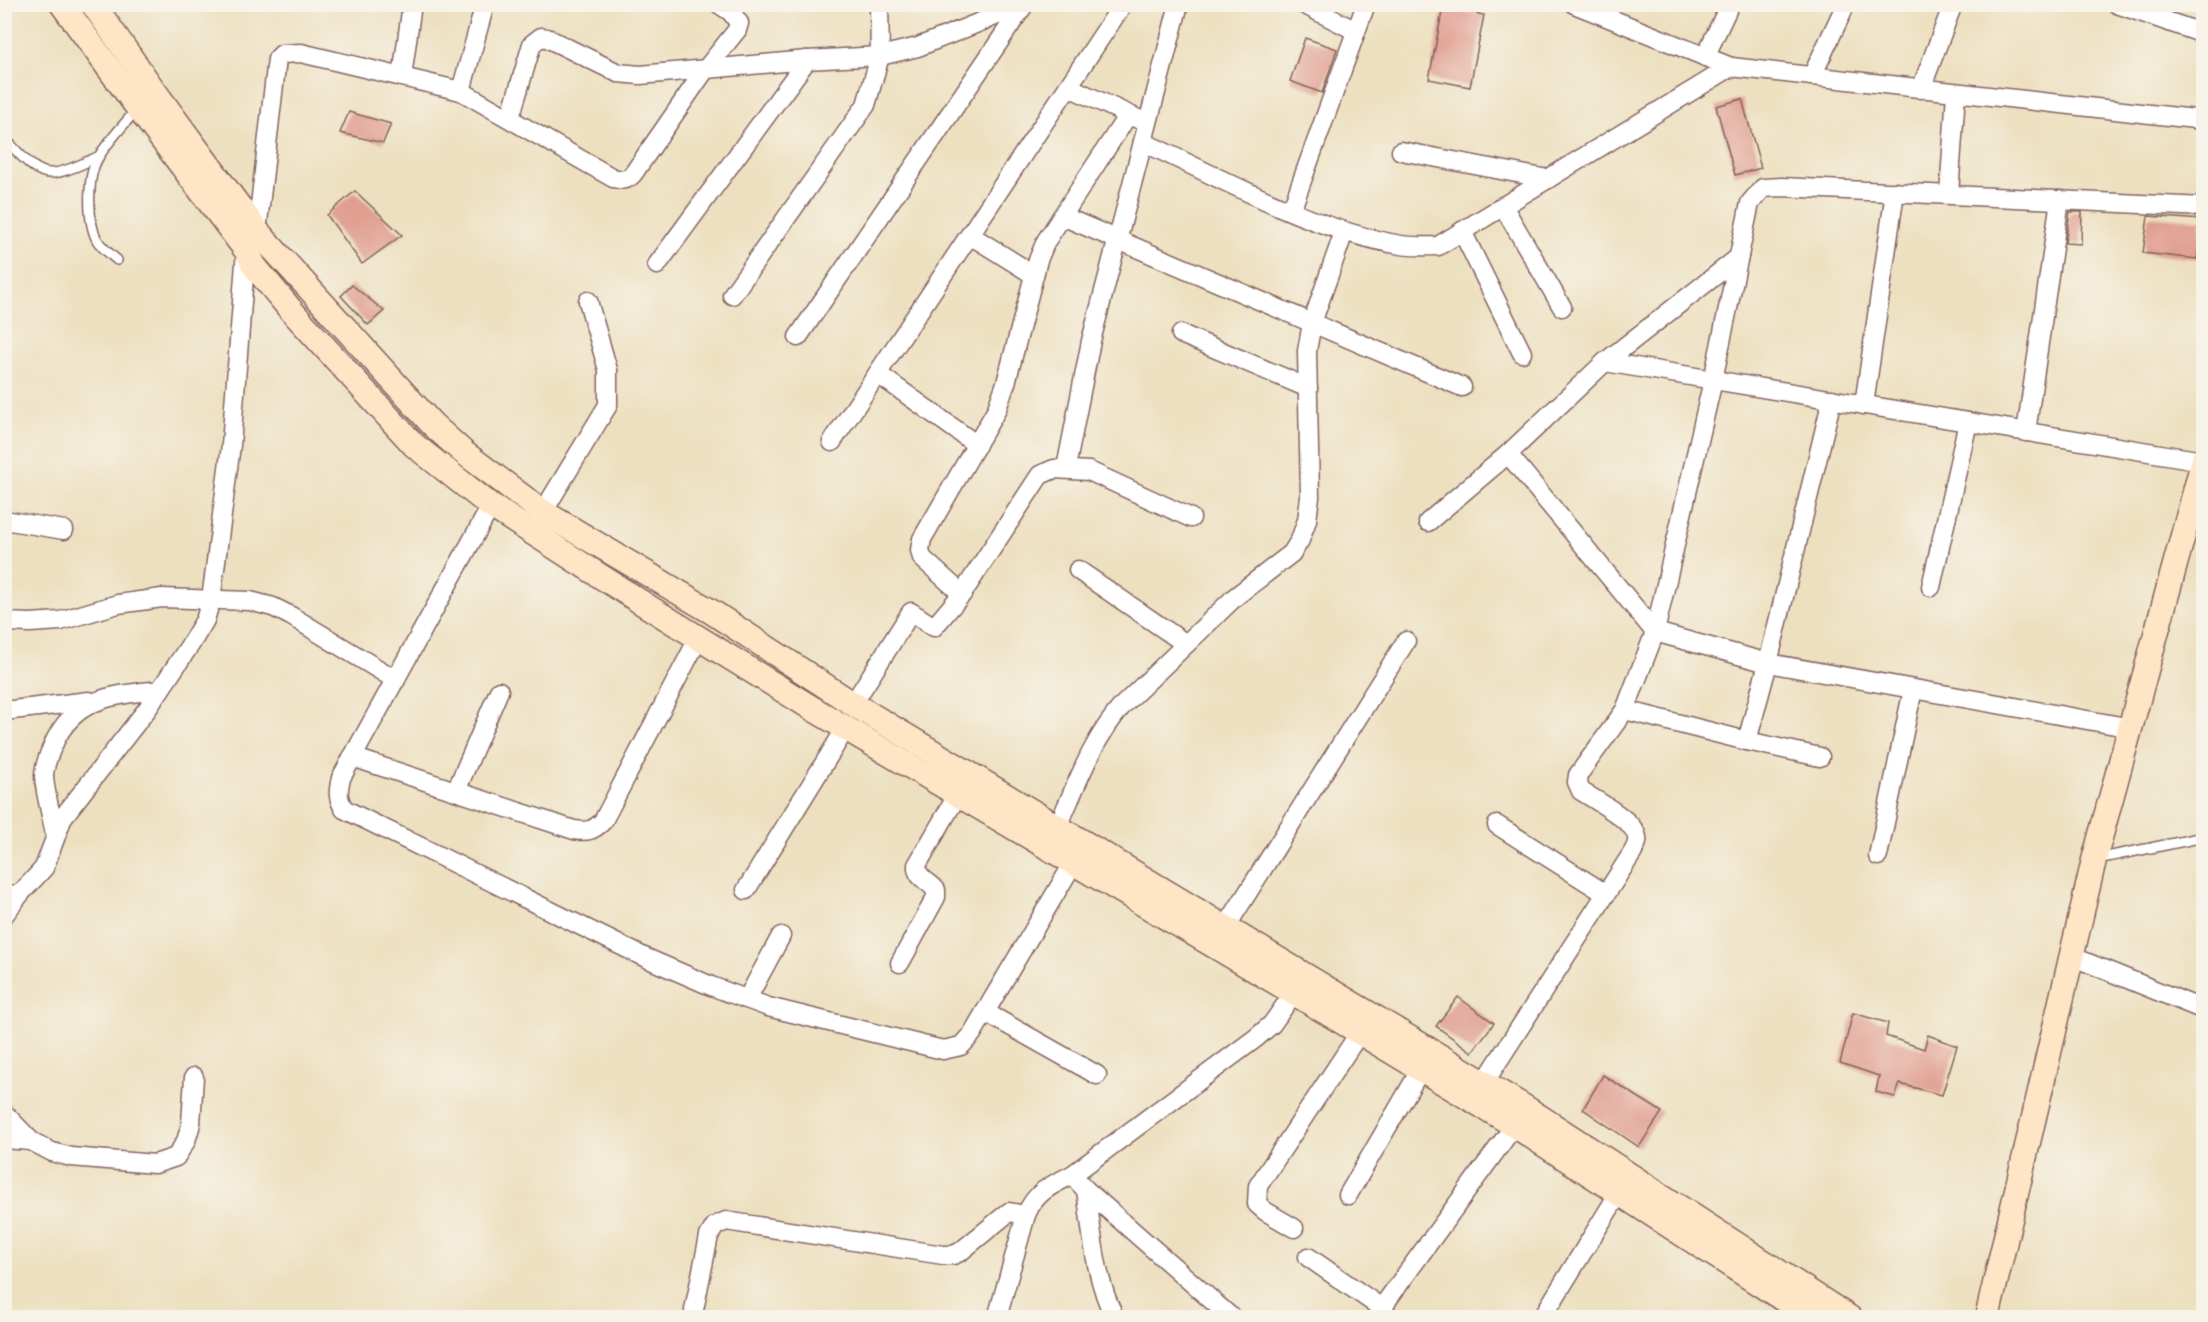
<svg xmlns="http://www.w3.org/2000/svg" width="2208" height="1322" font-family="'Balsamiq Sans',sans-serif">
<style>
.building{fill:#e09f91}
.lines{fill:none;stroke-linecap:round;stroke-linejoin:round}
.lane-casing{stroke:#83635f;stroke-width:12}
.street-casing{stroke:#83635f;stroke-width:21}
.secondary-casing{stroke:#83635f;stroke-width:27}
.lane{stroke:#fff;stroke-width:9}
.street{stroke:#fff;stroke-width:18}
.secondary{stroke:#fee5c5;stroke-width:24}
</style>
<rect width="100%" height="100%" fill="#f7f3e8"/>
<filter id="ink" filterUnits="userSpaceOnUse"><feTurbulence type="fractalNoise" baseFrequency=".0167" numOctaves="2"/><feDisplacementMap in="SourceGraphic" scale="12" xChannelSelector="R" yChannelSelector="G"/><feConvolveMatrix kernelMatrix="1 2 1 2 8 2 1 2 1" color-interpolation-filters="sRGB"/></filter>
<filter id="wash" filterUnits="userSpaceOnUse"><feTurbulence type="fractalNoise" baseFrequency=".008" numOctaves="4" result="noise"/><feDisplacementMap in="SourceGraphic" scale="24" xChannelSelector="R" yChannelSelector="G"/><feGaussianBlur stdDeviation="1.35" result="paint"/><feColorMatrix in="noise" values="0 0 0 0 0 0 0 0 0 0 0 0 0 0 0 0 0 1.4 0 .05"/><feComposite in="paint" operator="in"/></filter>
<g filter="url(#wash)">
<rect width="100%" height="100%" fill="#ede0c0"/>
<g id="blocks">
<g class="building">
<path d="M 1443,7 L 1484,15 L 1470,87 L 1429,79 Z"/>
<path d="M 1305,38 L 1337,49 L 1322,93 L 1290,81 Z"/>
<path d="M 1742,99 L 1761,168 L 1735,175 L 1716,106 Z"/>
<path d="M 349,112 L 391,124 L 383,143 L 340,133 Z"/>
<path d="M 355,191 L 402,235 L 362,264 L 327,215 Z"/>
<path d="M 2070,212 L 2082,212 L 2081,244 L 2065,243 Z"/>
<path d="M 2148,216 L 2202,220 L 2197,259 L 2143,253 Z"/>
<path d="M 352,285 L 384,311 L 368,325 L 341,296 Z"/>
<path d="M 1458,997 L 1494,1023 L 1472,1052 L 1436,1026 Z"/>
<path d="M 1853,1013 L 1888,1023 L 1886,1036 L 1924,1049 L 1928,1035 L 1957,1046 L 1942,1095 L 1900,1084 L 1895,1097 L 1876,1092 L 1879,1076 L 1840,1063 Z"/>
<path d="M 1603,1075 L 1662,1112 L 1639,1147 L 1583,1109 Z"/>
</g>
</g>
</g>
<g filter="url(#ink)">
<use href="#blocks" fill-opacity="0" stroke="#83635f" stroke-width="1.5"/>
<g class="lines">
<g class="lane-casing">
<g id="lane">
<path d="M 4,138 C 17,150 34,175 53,173 C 68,172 85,162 98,157"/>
<path d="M 117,260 C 110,254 102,248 97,240 C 87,221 87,176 98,158 C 108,141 124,125 136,110"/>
<path d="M 2097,859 L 2204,837"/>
</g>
</g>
<g class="street-casing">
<g id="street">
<path d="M 1303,4 L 1356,31"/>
<path d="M 1574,4 L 1731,67"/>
<path d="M 2117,4 L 2204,34"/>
<path d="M 1705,57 L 1730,4"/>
<path d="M 1812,76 L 1846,4"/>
<path d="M 402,77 L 412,4"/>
<path d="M 1069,87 L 1138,119"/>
<path d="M 1921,89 L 1953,4"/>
<path d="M 461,91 L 485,4"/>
<path d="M 510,118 L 532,44 L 541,37 L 547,38 L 618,73 L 640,75 L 807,60 L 880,56 L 918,47 L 1025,4"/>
<path d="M 1143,142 C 1223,179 1314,231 1401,245 C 1412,247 1425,246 1438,246 L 1731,67 L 2204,120"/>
<path d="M 1401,151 L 1548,179"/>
<path d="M 1949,194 L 1956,93"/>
<path d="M 1503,206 L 1562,307"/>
<path d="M 1291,211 L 1366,4"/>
<path d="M 1062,216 L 1462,387"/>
<path d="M 1462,231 L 1522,353"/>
<path d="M 970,235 L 1034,275"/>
<path d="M 1739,257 L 1605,362 L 1508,454 L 1655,632 L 1768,663 L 2132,728"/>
<path d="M 657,265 L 807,60"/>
<path d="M 732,295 L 866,105 L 880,56 L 879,4"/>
<path d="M 1181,334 L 1308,388"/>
<path d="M 798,337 L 1024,5"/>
<path d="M 1605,362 L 2203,461"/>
<path d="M 878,374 L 977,445"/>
<path d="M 1832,399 L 1768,663 L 1747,741 L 1625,710 L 1655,632 L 1713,380 L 1750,203 L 1763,188 L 1782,187 L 2204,207"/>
<path d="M 1864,405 L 1895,192"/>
<path d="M 2026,432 L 2060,200"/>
<path d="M 832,442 L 1123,4"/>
<path d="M 1066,468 L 1091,341 L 1179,4"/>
<path d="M 491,506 L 341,778 C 338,791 337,797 344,809 L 644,957 L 711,986 L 768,1007 L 943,1050 L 961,1046 L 972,1034 L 1080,852"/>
<path d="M 543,512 L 608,405 L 608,370 L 588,301"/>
<path d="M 4,520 L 64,530"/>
<path d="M 1428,522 L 1508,454"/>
<path d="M 1078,570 L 1186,644"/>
<path d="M 1931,587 L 1968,422"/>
<path d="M 962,594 L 922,558 L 920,550 L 922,539 L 996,411 L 1006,383 L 1038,260 L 1046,241 L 1128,115"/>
<path d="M 4,622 L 30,623 L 60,621 L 118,604 L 162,598 L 250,601 L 273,607 L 291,616 L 396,680"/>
<path d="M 853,704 L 911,612 L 934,627 L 962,594 L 1040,475 L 1054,469 L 1089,471 L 1191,518"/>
<path d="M 4,711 L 89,701"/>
<path d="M 1747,741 L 1820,757"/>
<path d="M 352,757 L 574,830 C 587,832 593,831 603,821 L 699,637"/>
<path d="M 456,791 L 499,691"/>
<path d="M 1497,825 L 1606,894"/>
<path d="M 1058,826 C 1077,784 1092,740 1123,705 L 1235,597 L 1292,553 L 1300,540 L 1307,520 L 1310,497 L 1307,351 L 1312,323 L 1344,232"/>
<path d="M 55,835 C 52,816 45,795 44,776 C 44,766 49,754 53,745 C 74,697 113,695 160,690"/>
<path d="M 1878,856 L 1913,689"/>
<path d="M 746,890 L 846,728"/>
<path d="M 4,895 L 20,894 L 44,868 L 63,817 L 148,708 L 190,645 L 205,620 L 211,600 L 231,445 L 246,250 L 257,231 L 277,59 L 282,54 L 301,53 L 461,91 L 613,178 C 622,180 627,181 633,174 L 705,70 L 737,30 L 739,23 L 731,12 L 719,4"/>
<path d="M 4,915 L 20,894"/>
<path d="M 1226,927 L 1406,641"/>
<path d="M 2071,956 L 2204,1010"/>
<path d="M 900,963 L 936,897 L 936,890 C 929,881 916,878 917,865 L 958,794"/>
<path d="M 747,999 L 781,936"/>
<path d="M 985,1012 L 1097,1075"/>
<path d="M 1484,1083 L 1633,852 C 1636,846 1639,841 1636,834 C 1631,819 1595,800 1581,791 L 1577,782 L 1578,775 L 1625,710"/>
<path d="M 4,1113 L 31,1141 L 52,1152 L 71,1157 L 155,1164 L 176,1157 L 186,1141 L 191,1124 L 194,1077"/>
<path d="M 4,1139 L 31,1141"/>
<path d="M 1072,1175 L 1086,1190 L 1232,1318"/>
<path d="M 1086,1190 C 1092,1232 1095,1280 1115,1318"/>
<path d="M 1348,1195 L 1421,1069"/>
<path d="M 1294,1228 L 1265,1211 L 1257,1204 L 1258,1186 L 1360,1032"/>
<path d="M 1308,1257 L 1383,1309"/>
<path d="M 694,1310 L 709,1236 L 715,1226 L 726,1221 L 943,1255 L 953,1255 L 960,1252 L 1009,1212 L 1026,1215"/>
<path d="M 997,1318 L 1026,1215 C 1035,1192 1051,1185 1072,1175 L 1256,1038 L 1272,1024 L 1300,984"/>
<path d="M 1379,1318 L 1388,1299 L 1522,1115"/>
<path d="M 1542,1318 L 1619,1193"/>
</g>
</g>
<g class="secondary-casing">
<g id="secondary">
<path d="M 62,4 L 138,108 L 246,250 L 255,267 L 290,309 L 414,445 L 491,506 L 647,606 L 810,707 L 1294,993 L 1514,1125 L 1812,1318"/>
<path d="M 93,4 L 152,88 L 257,231 L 432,424 L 463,452 L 543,512 L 712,612 L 853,704 L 1526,1108 L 1850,1318"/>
<path d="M 1987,1318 L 2094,860 L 2204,459"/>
</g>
</g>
<use href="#lane" class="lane"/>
<use href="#street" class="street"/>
<use href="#secondary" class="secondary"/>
</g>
</g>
<rect width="2208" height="1322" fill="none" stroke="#f7f3e8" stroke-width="24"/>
</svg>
